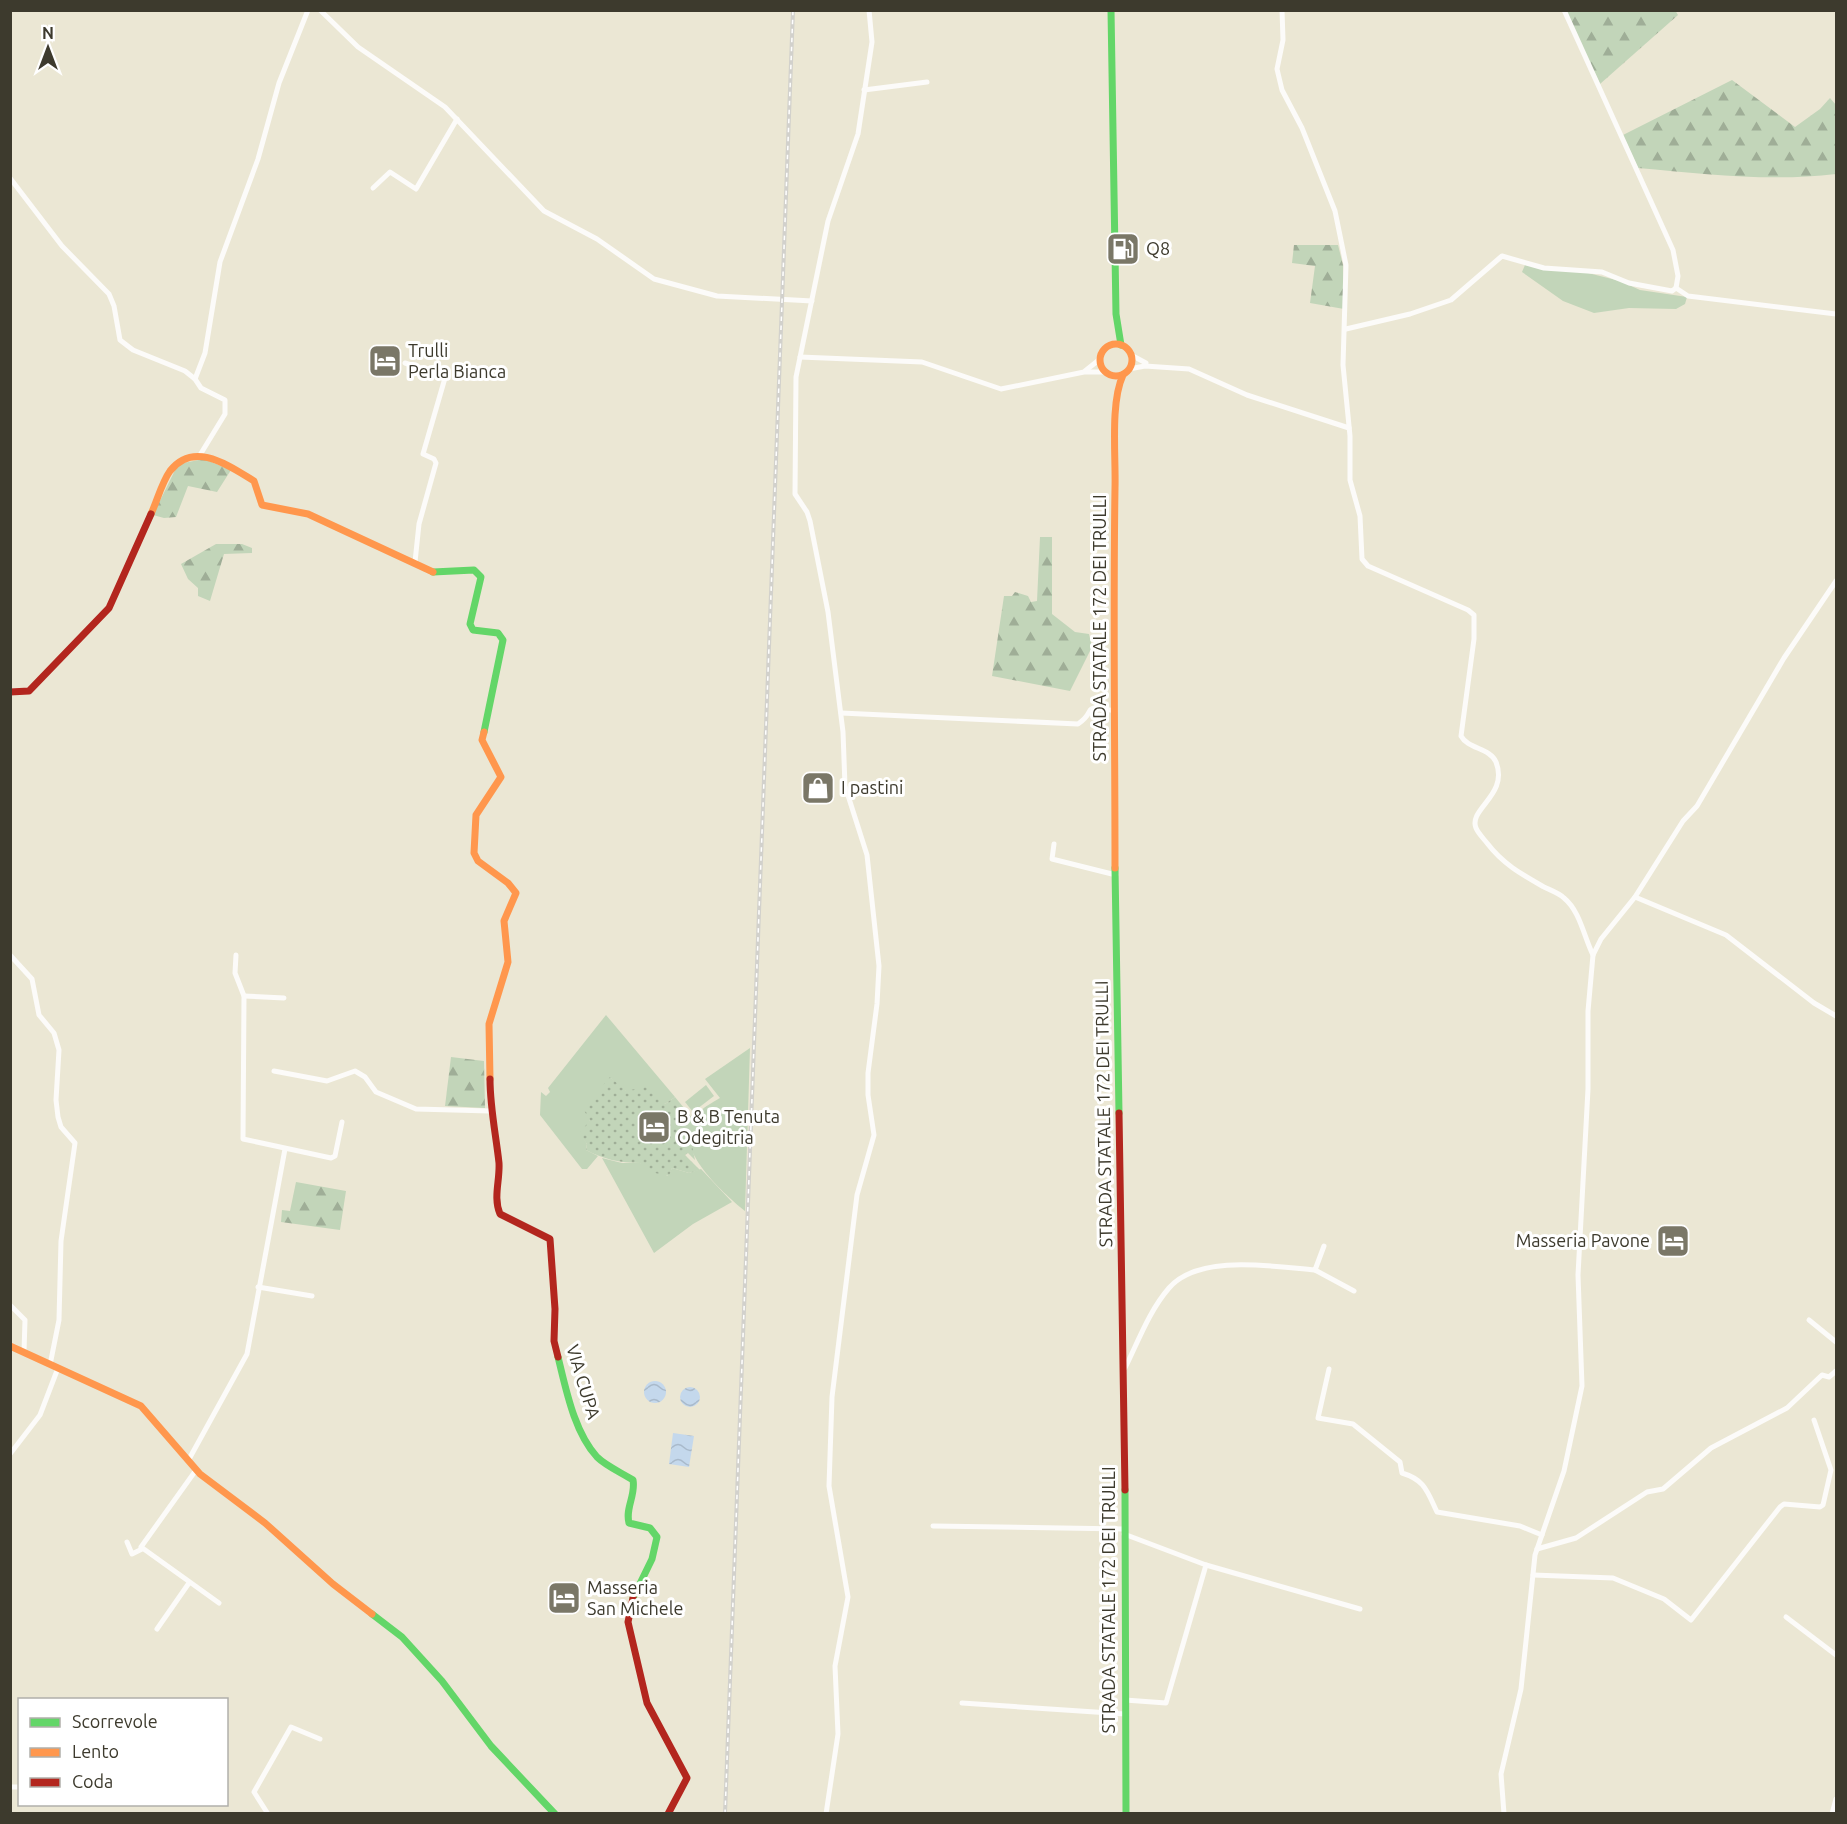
<svg xmlns="http://www.w3.org/2000/svg" width="1847" height="1824" font-family="Ubuntu,sans-serif">
<style>
.grass{fill:#c2d5b9}
.forest{fill:url(#forest-firs)}
.park{fill:url(#park-dots)}
.water{fill:url(#water-waves)}
.lines{fill:none;stroke-linecap:round;stroke-linejoin:round}
.street{stroke:#fcfbf9;stroke-width:5}
.fast{stroke:#63d668;stroke-width:7}
.slow{stroke:#ff974d;stroke-width:7}
.jam{stroke:#b3261e;stroke-width:7}
.rail-casing{stroke:#d2d1cc;stroke-width:4}
.rail{stroke:#fff;stroke-width:1.5;stroke-dasharray:4.5;stroke-linecap:butt}
.labels{text-anchor:middle;stroke-width:6;stroke-linejoin:round;paint-order:stroke}
.poi-label{font-size:18px;fill:#3d3a2d;stroke:#fff;text-anchor:start}
.street-label{font-size:18px;fill:#3d3a2d;stroke:#fff}
</style>
<defs>
<pattern id="forest-firs" width="22" height="20" patternUnits="userSpaceOnUse" patternTransform="scale(1.5)"><rect width="22" height="20" fill="#c2d5b9"/><path d="M5 1l3.5 6h-7zM16 11l3.5 6h-7z" fill="#9fae97"/></pattern>
<pattern id="park-dots" width="8" height="8" patternUnits="userSpaceOnUse" patternTransform="scale(1.5)"><rect width="8" height="8" fill="#c2d5b9"/><path d="M2 2h.1M6 6h.1" fill="none" stroke="#9fae97" stroke-width="1.8" stroke-linecap="round"/></pattern>
<pattern id="water-waves" width="16" height="10" patternUnits="userSpaceOnUse" patternTransform="scale(1.5)"><rect width="16" height="10" fill="#c4d8ec"/><path d="M0 5q4-4 8 0t8 0" fill="none" stroke="#a9bacb"/></pattern>
</defs>
<rect width="100%" height="100%" fill="#ebe7d4"/>
<g class="grass">
<path d="M 1525,265 L 1588,273 L 1620,281 L 1640,290 L 1687,297 L 1685,304 L 1676,309 L 1629,308 L 1594,313 L 1563,301 L 1522,272 Z"/>
<path d="M 606,1015 L 675,1097 L 665,1104 L 620,1089 L 611,1078 L 582,1136 L 587,1144 L 586,1150 L 598,1156 L 587,1169 L 582,1169 L 540,1115 L 541,1092 L 546,1096 L 550,1092 L 548,1088 Z"/>
<path d="M 750,1048 L 745,1211 C 724,1194 681,1155 688,1125 C 691,1115 711,1103 720,1098 L 705,1079 Z"/>
<path d="M 706,1085 L 714,1096 L 693,1112 L 685,1102 Z"/>
<path d="M 602,1158 L 622,1163 L 640,1163 L 668,1176 L 672,1168 L 689,1173 L 701,1169 L 732,1202 L 693,1224 L 654,1253 Z"/>
</g>
<g class="forest">
<path d="M 1675,10 L 1678,15 L 1600,84 L 1565,11 Z"/>
<path d="M 1732,80 L 1795,127 L 1820,109 L 1830,98 L 1836,105 L 1836,174 C 1771,182 1704,174 1638,168 L 1623,135 Z"/>
<path d="M 1294,245 L 1338,245 L 1343,265 L 1344,309 L 1310,303 L 1315,266 L 1292,263 Z"/>
<path d="M 204,459 L 231,470 L 217,492 L 188,486 L 176,517 L 164,518 L 153,515 L 178,464 Z"/>
<path d="M 1040,537 L 1052,537 L 1052,614 L 1075,632 L 1089,634 L 1092,647 L 1070,691 L 992,676 L 1004,596 L 1012,596 L 1015,592 L 1028,596 L 1031,602 L 1037,601 Z"/>
<path d="M 216,544 L 242,544 L 252,548 L 252,553 L 224,554 L 210,601 L 198,596 L 198,588 L 188,579 L 181,564 Z"/>
<path d="M 451,1057 L 484,1061 L 485,1108 L 445,1106 Z"/>
<path d="M 296,1182 L 346,1191 L 340,1230 L 281,1222 L 282,1210 L 290,1211 Z"/>
</g>
<path class="park" d="M 610,1077 L 626,1091 L 649,1086 L 665,1104 L 675,1097 L 693,1119 L 688,1128 L 695,1160 L 688,1153 L 685,1155 L 700,1170 L 689,1173 L 672,1168 L 669,1176 L 646,1171 L 640,1163 C 620,1163 603,1159 586,1150 L 587,1144 L 579,1134 L 590,1120 L 583,1109 Z"/>
<g class="water">
<circle cx="655" cy="1392" r="11"/>
<circle cx="690" cy="1397" r="10"/>
<path d="M 673,1433 L 694,1436 L 689,1467 L 669,1464 Z"/>
</g>
<g class="lines">
<g class="street">
<path d="M 320,10 L 358,47 L 445,107 L 544,211 L 597,239 L 654,279 L 717,296 L 812,301"/>
<path d="M 1282,10 L 1283,40 L 1277,69 L 1282,90 L 1302,128 L 1335,211 L 1346,265 L 1343,365 L 1350,436 L 1350,480 L 1360,516 L 1362,559 L 1368,566 L 1468,610 L 1474,615 L 1474,639 L 1461,736 C 1468,749 1490,748 1496,762 C 1509,795 1468,809 1476,828 C 1478,833 1483,838 1487,843 C 1503,864 1521,874 1544,887 C 1550,890 1559,893 1564,898 C 1580,911 1584,937 1593,955"/>
<path d="M 1564,10 L 1673,250 L 1678,276 L 1676,288"/>
<path d="M 864,90 L 927,82"/>
<path d="M 10,178 L 62,246 L 109,294 L 114,306 L 120,340 L 133,350 L 185,371 L 195,379 L 201,388 L 225,400 L 225,414 L 200,455"/>
<path d="M 373,188 L 390,172 L 416,189 L 457,119"/>
<path d="M 1676,288 L 1688,296 L 1836,314"/>
<path d="M 1346,329 L 1410,314 L 1451,300 L 1502,256 L 1544,268 L 1602,272 L 1629,283 L 1672,291 L 1676,288"/>
<path d="M 1131,355 L 1146,363"/>
<path d="M 800,357 L 922,362 L 1001,389 L 1084,372 L 1105,372"/>
<path d="M 405,363 L 442,375 L 445,378 L 423,454 L 434,459 L 436,463 L 419,524 L 415,562"/>
<path d="M 1129,369 L 1145,366 L 1189,369 L 1247,395 L 1349,428"/>
<path d="M 1085,371 L 1100,359"/>
<path d="M 195,379 L 205,353 L 220,262 L 258,159 L 279,83 L 308,10"/>
<path d="M 841,713 L 1078,724 C 1099,710 1078,704 1115,711"/>
<path d="M 1054,844 L 1052,859 L 1116,875"/>
<path d="M 1635,897 L 1726,935 L 1814,1003 L 1836,1016"/>
<path d="M 10,955 L 32,979 L 39,1015 L 54,1033 L 59,1050 L 56,1100 L 58,1117 L 61,1127 L 75,1143 L 61,1241 L 59,1320 L 50,1365"/>
<path d="M 236,955 L 235,973 L 244,996 L 243,1139 L 331,1158 L 335,1156 L 342,1122"/>
<path d="M 244,996 L 284,998"/>
<path d="M 274,1071 L 327,1081 L 355,1071 L 365,1077 L 376,1092 L 416,1109 L 490,1111"/>
<path d="M 1315,1270 L 1354,1291"/>
<path d="M 258,1287 L 312,1296"/>
<path d="M 10,1305 L 25,1320 L 24,1352"/>
<path d="M 1809,1320 L 1836,1342"/>
<path d="M 1125,1368 C 1138,1342 1149,1311 1169,1288 C 1199,1253 1276,1267 1315,1270 L 1324,1246"/>
<path d="M 1329,1369 L 1318,1418 L 1353,1424 L 1400,1462 L 1402,1473 C 1425,1480 1427,1491 1437,1512 L 1520,1526 L 1542,1535"/>
<path d="M 10,1454 L 40,1415 L 58,1368"/>
<path d="M 188,1461 L 247,1354 L 285,1149"/>
<path d="M 196,1470 L 141,1547 L 219,1603"/>
<path d="M 933,1526 L 1124,1529"/>
<path d="M 1124,1534 L 1206,1565 L 1360,1609"/>
<path d="M 127,1542 L 132,1554 L 142,1549"/>
<path d="M 1537,1549 L 1576,1538 L 1647,1492 L 1663,1489 L 1711,1448 L 1787,1408 L 1822,1375 L 1829,1377 L 1836,1371"/>
<path d="M 1533,1575 L 1613,1578 L 1664,1599 L 1691,1620 L 1780,1507 L 1784,1504 L 1820,1507 L 1823,1505 L 1831,1470 L 1814,1420"/>
<path d="M 1786,1617 L 1836,1655"/>
<path d="M 157,1629 L 189,1583"/>
<path d="M 1125,1700 L 1166,1703 L 1206,1565"/>
<path d="M 962,1703 L 1125,1714"/>
<path d="M 10,1787 L 20,1787"/>
<path d="M 268,1814 L 254,1792 L 291,1727 L 320,1739"/>
<path d="M 826,1814 L 838,1734 L 835,1666 L 848,1597 L 829,1486 L 832,1397 L 857,1195 L 874,1135 L 868,1095 L 868,1073 L 877,1004 L 879,966 L 867,855 L 845,786 L 843,732 L 828,612 L 810,521 L 807,512 L 795,494 L 796,377 L 828,221 L 858,134 L 872,42 L 869,10"/>
<path d="M 1504,1814 L 1501,1774 L 1521,1689 L 1535,1555 L 1564,1471 L 1582,1386 L 1578,1275 L 1588,1089 L 1588,1011 L 1593,955 L 1601,939 L 1635,897 L 1683,821 L 1697,806 L 1784,658 L 1836,581"/>
<path d="M 1832,1814 L 1836,1799"/>
</g>
<g class="fast">
<path d="M 1111,10 L 1116,314 L 1121,345"/>
<path d="M 433,572 L 474,570 L 481,577 L 470,624 L 473,630 L 498,633 L 503,640 L 484,732"/>
<path d="M 1115,868 L 1119,1113"/>
<path d="M 558,1357 C 566,1389 574,1432 597,1457 C 606,1466 622,1473 633,1480 C 636,1495 625,1508 629,1523 L 650,1528 L 657,1537 L 652,1559 L 633,1598"/>
<path d="M 1125,1490 L 1126,1814"/>
<path d="M 372,1614 L 402,1637 L 442,1681 L 491,1746 L 555,1814"/>
</g>
<g class="slow">
<circle cx="1116" cy="360" r="16"/>
<path d="M 151,514 C 157,501 162,482 170,471 C 194,440 229,466 254,481 L 262,505 L 308,514 L 433,572"/>
<path d="M 484,732 L 482,740 L 501,777 L 476,815 L 474,853 L 478,861 L 508,883 L 516,893 L 504,921 L 508,962 L 489,1024 L 490,1079"/>
<path d="M 1115,868 C 1115,741 1113,615 1115,488 C 1116,457 1110,403 1123,375"/>
<path d="M 10,1346 L 141,1406 L 200,1474 L 265,1523 L 333,1584 L 372,1614"/>
</g>
<g class="jam">
<path d="M 10,692 L 29,691 L 109,608 L 151,514"/>
<path d="M 490,1079 C 490,1108 496,1135 499,1163 C 500,1181 493,1197 500,1214 L 550,1239 L 555,1309 L 554,1341 L 558,1357"/>
<path d="M 1119,1113 L 1125,1490"/>
<path d="M 633,1598 L 628,1622 L 647,1703 L 687,1778 L 668,1814"/>
</g>
<g class="rail-casing">
<path id="rail" d="M 725,1814 L 793,10"/>
</g>
<use href="#rail" class="rail"/>
</g>
<defs>
<g id="fuel-square" transform="scale(1.725)"><rect x="-9" y="-9" width="18" height="18" rx="4" fill="#7a7767" stroke="#fff"/><path d="M-5.5-6h7V0h2V4h1.3V-2.5L3-4.5l.8-.8L6-3V5H2.5V1h-1V6h-7ZM-4.2-4.7v3.2H.2V-4.7Z" fill="#fff"/></g>
<g id="hotel-square" transform="scale(1.725)"><rect x="-9" y="-9" width="18" height="18" rx="4" fill="#7a7767" stroke="#fff"/><path d="M-6-4.5h1.5V1H6V5H4.5V3h-9V5H-6ZM-4 0a1.8 1.8 0 1 1 3.6 0ZM.5 0V-2.5h3Q6-2.5 6 0Z" fill="#fff"/></g>
<g id="shop-square" transform="scale(1.725)"><rect x="-9" y="-9" width="18" height="18" rx="4" fill="#7a7767" stroke="#fff"/><path d="M-5-2.5h2.3a2.7 3.5 0 0 1 5.4 0H5L5.5 6h-11ZM-1.5-2.5h3a1.5 2.3 0 0 0-3 0Z" fill="#fff"/></g>
</defs>
<g fill-rule="evenodd">
<use href="#fuel-square" x="1123" y="249"/>
<use href="#hotel-square" x="385" y="361"/>
<use href="#shop-square" x="818" y="788"/>
<use href="#hotel-square" x="654" y="1127"/>
<use href="#hotel-square" x="1673" y="1241"/>
<use href="#hotel-square" x="564" y="1598"/>
</g>
<g class="labels">
<g class="poi-label">
<text x="1146" y="255">Q8</text>
<text x="408" y="357">Trulli<tspan x="408" dy="21">Perla Bianca</tspan></text>
<text x="841" y="794">I pastini</text>
<text x="677" y="1123">B &amp; B Tenuta<tspan x="677" dy="21">Odegitria</tspan></text>
<text x="1650" y="1247" text-anchor="end">Masseria Pavone</text>
<text x="587" y="1594">Masseria<tspan x="587" dy="21">San Michele</tspan></text>
</g>
<g class="street-label">
<text transform="translate(1100 628) rotate(-90)" y="6">STRADA STATALE 172 DEI TRULLI</text>
<text transform="translate(1104 1114) rotate(-91)" y="6">STRADA STATALE 172 DEI TRULLI</text>
<text transform="translate(583 1382) rotate(73)" y="6">VIA CUPA</text>
<text transform="translate(1109 1600) rotate(-90)" y="6">STRADA STATALE 172 DEI TRULLI</text>
</g>
</g>
<rect width="1847" height="1824" fill="none" stroke="#3d3a2d" stroke-width="24"/>
<rect x="18" y="1698" width="210" height="108" fill="#ffffff" stroke="#b1b0ab" stroke-width="1.5"/>
<rect x="30" y="1718" width="30" height="9" fill="#63d668" stroke="#b1b0ab" stroke-width="1.5"/>
<text x="72" y="1728" font-size="18" fill="#3d3a2d">Scorrevole</text>
<rect x="30" y="1748" width="30" height="9" fill="#ff974d" stroke="#b1b0ab" stroke-width="1.5"/>
<text x="72" y="1758" font-size="18" fill="#3d3a2d">Lento</text>
<rect x="30" y="1778" width="30" height="9" fill="#b3261e" stroke="#b1b0ab" stroke-width="1.5"/>
<text x="72" y="1788" font-size="18" fill="#3d3a2d">Coda</text>
<g transform="translate(48 48)" stroke="#ffffff" stroke-width="4.5" paint-order="stroke">
<path d="M0-4.5L10 22L0 15L-10 22Z" fill="#3d3a2d"/>
<text y="-9" font-size="16" font-weight="bold" text-anchor="middle" fill="#3d3a2d">N</text>
</g>
</svg>
